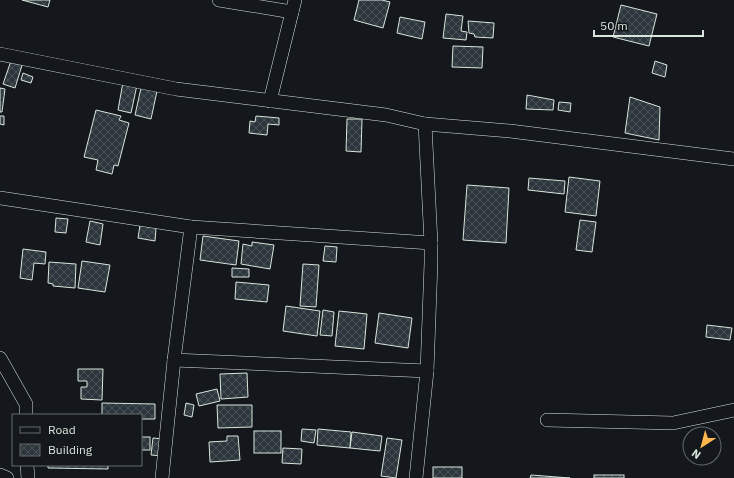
<svg xmlns="http://www.w3.org/2000/svg" width="734" height="478" font-family="'IBM Plex Sans',sans-serif">
<style>
.building{fill:url(#building-cross-hatch);stroke:#d8e6dc}
.lines{fill:none;stroke-linecap:round;stroke-linejoin:round}
.street-casing{stroke:#d8e6dc;stroke-width:14}
.street{stroke:#14181c;stroke-width:13}
</style>
<defs>
<pattern id="building-cross-hatch" width="8" height="8" patternUnits="userSpaceOnUse"><rect width="8" height="8" fill="#2c363c"/><path d="M0 0l8 8M0 8l8-8" fill="none" stroke="#4a5358"/></pattern>
</defs>
<rect width="100%" height="100%" fill="#14181c"/>
<g class="building">
<path d="M 22,0 L 50,0 L 48,7 Z"/>
<path d="M 359,0 L 382,0 L 390,2 L 383,28 L 354,20 Z"/>
<path d="M 621,5 L 657,14 L 649,46 L 613,37 Z"/>
<path d="M 446,14 L 463,16 L 461,31 L 467,32 L 466,40 L 443,38 Z"/>
<path d="M 400,17 L 425,22 L 422,39 L 397,33 Z"/>
<path d="M 468,21 L 494,23 L 493,38 L 475,37 L 474,34 L 469,33 Z"/>
<path d="M 453,46 L 483,47 L 482,68 L 452,67 Z"/>
<path d="M 12,58 L 23,62 L 15,88 L 3,84 Z"/>
<path d="M 655,61 L 667,65 L 665,77 L 652,73 Z"/>
<path d="M 23,73 L 33,77 L 31,83 L 21,80 Z"/>
<path d="M 123,82 L 137,85 L 131,113 L 118,110 Z"/>
<path d="M 0,88 L 5,89 L 2,112 L 0,112 Z"/>
<path d="M 141,88 L 157,91 L 151,119 L 135,115 Z"/>
<path d="M 527,95 L 554,100 L 553,110 L 526,109 Z"/>
<path d="M 630,97 L 660,107 L 659,140 L 625,133 Z"/>
<path d="M 559,102 L 571,103 L 570,112 L 558,110 Z"/>
<path d="M 96,110 L 121,116 L 119,120 L 129,123 L 118,166 L 114,165 L 112,174 L 96,170 L 98,160 L 84,157 Z"/>
<path d="M 0,116 L 4,116 L 4,125 L 0,124 Z"/>
<path d="M 256,116 L 279,118 L 279,125 L 268,124 L 267,135 L 249,133 L 250,121 L 255,122 Z"/>
<path d="M 347,119 L 362,119 L 361,152 L 346,151 Z"/>
<path d="M 569,177 L 600,181 L 596,216 L 565,212 Z"/>
<path d="M 529,178 L 565,181 L 564,194 L 528,190 Z"/>
<path d="M 467,185 L 509,188 L 506,243 L 463,240 Z"/>
<path d="M 56,218 L 68,219 L 66,233 L 55,232 Z"/>
<path d="M 580,220 L 596,222 L 592,252 L 576,250 Z"/>
<path d="M 90,221 L 103,224 L 100,245 L 86,242 Z"/>
<path d="M 140,225 L 156,228 L 155,241 L 138,238 Z"/>
<path d="M 203,236 L 239,241 L 236,265 L 200,260 Z"/>
<path d="M 252,242 L 274,245 L 270,269 L 241,264 L 243,244 L 252,246 Z"/>
<path d="M 325,246 L 337,247 L 336,262 L 323,261 Z"/>
<path d="M 23,249 L 46,252 L 45,264 L 34,263 L 32,280 L 20,278 Z"/>
<path d="M 82,261 L 110,265 L 105,292 L 78,288 Z"/>
<path d="M 49,262 L 76,264 L 75,288 L 53,286 L 53,284 L 48,283 Z"/>
<path d="M 303,264 L 319,265 L 316,307 L 300,306 Z"/>
<path d="M 232,268 L 249,269 L 249,277 L 232,277 Z"/>
<path d="M 236,282 L 269,285 L 267,302 L 235,299 Z"/>
<path d="M 286,306 L 320,311 L 317,336 L 283,331 Z"/>
<path d="M 323,310 L 334,312 L 332,336 L 320,335 Z"/>
<path d="M 339,311 L 367,314 L 364,349 L 335,346 Z"/>
<path d="M 379,313 L 412,318 L 408,348 L 375,343 Z"/>
<path d="M 707,325 L 732,328 L 730,340 L 706,337 Z"/>
<path d="M 78,369 L 103,369 L 102,400 L 81,399 L 81,387 L 87,387 L 87,381 L 78,381 Z"/>
<path d="M 247,373 L 248,397 L 221,399 L 220,374 Z"/>
<path d="M 217,389 L 220,401 L 199,406 L 196,394 Z"/>
<path d="M 102,403 L 155,404 L 155,419 L 141,419 L 141,415 L 102,415 Z"/>
<path d="M 186,403 L 194,405 L 192,417 L 184,415 Z"/>
<path d="M 217,405 L 252,405 L 252,427 L 218,428 Z"/>
<path d="M 302,429 L 316,430 L 314,443 L 301,441 Z"/>
<path d="M 318,429 L 351,432 L 350,448 L 317,445 Z"/>
<rect x="254" y="431" width="27" height="22"/>
<path d="M 352,432 L 382,436 L 380,451 L 350,448 Z"/>
<path d="M 227,436 L 238,436 L 240,460 L 210,462 L 209,442 L 227,441 Z"/>
<rect x="141" y="437" width="9" height="13"/>
<path d="M 153,438 L 164,439 L 162,456 L 151,455 Z"/>
<path d="M 387,438 L 402,440 L 396,478 L 381,476 Z"/>
<path d="M 283,448 L 302,449 L 301,464 L 282,463 Z"/>
<path d="M 48,465 L 108,465 L 108,469 L 48,468 Z"/>
<rect x="433" y="467" width="29" height="11"/>
<path d="M 531,475 L 570,478 L 530,478 Z"/>
<rect x="594" y="475" width="30" height="3"/>
</g>
<g class="lines">
<g class="street-casing">
<g id="street">
<path d="M 219,0 L 292,12"/>
<path d="M 0,54 L 176,89 L 386,115 L 425,124 L 510,131 L 734,159"/>
<path d="M 270,101 L 295,0"/>
<path d="M 0,198 L 191,227 L 431,243"/>
<path d="M 0,358 L 26,404 L 26,415"/>
<path d="M 174,360 L 427,371"/>
<path d="M 547,420 L 673,423 L 734,410"/>
<path d="M 27,465 L 28,478"/>
<path d="M 0,475 L 7,478"/>
<path d="M 162,478 L 174,360 L 191,227"/>
<path d="M 416,478 L 427,371 L 431,263 L 431,243 L 425,124"/>
</g>
</g>
<use href="#street" class="street"/>
</g>
<rect x="12" y="414" width="130" height="52" fill="#14181c" stroke="#626a69"/>
<rect x="20" y="427" width="20" height="6" fill="#14181c" stroke="#626a69"/>
<text x="48" y="434" font-size="12" fill="#d8e6dc">Road</text>
<rect x="20" y="444" width="20" height="12" fill="url(#building-cross-hatch)" stroke="#626a69"/>
<text x="48" y="454" font-size="12" fill="#d8e6dc">Building</text>
<g transform="translate(702 446) rotate(216)"><circle r="19" fill="#14181c" stroke="#626a69"/>
<path d="M0-3L7 15L0 10L-7 15Z" fill="#ffb74d"/>
<text y="-6" font-size="11" font-weight="bold" text-anchor="middle" fill="#d8e6dc">N</text>
</g>
<path d="M594 30v6h109v-6" fill="none" stroke="#d8e6dc" stroke-width="2"/>
<text x="600" y="30" font-size="12" fill="#d8e6dc" stroke="#14181c" stroke-width="3" paint-order="stroke">50 m</text>
</svg>
